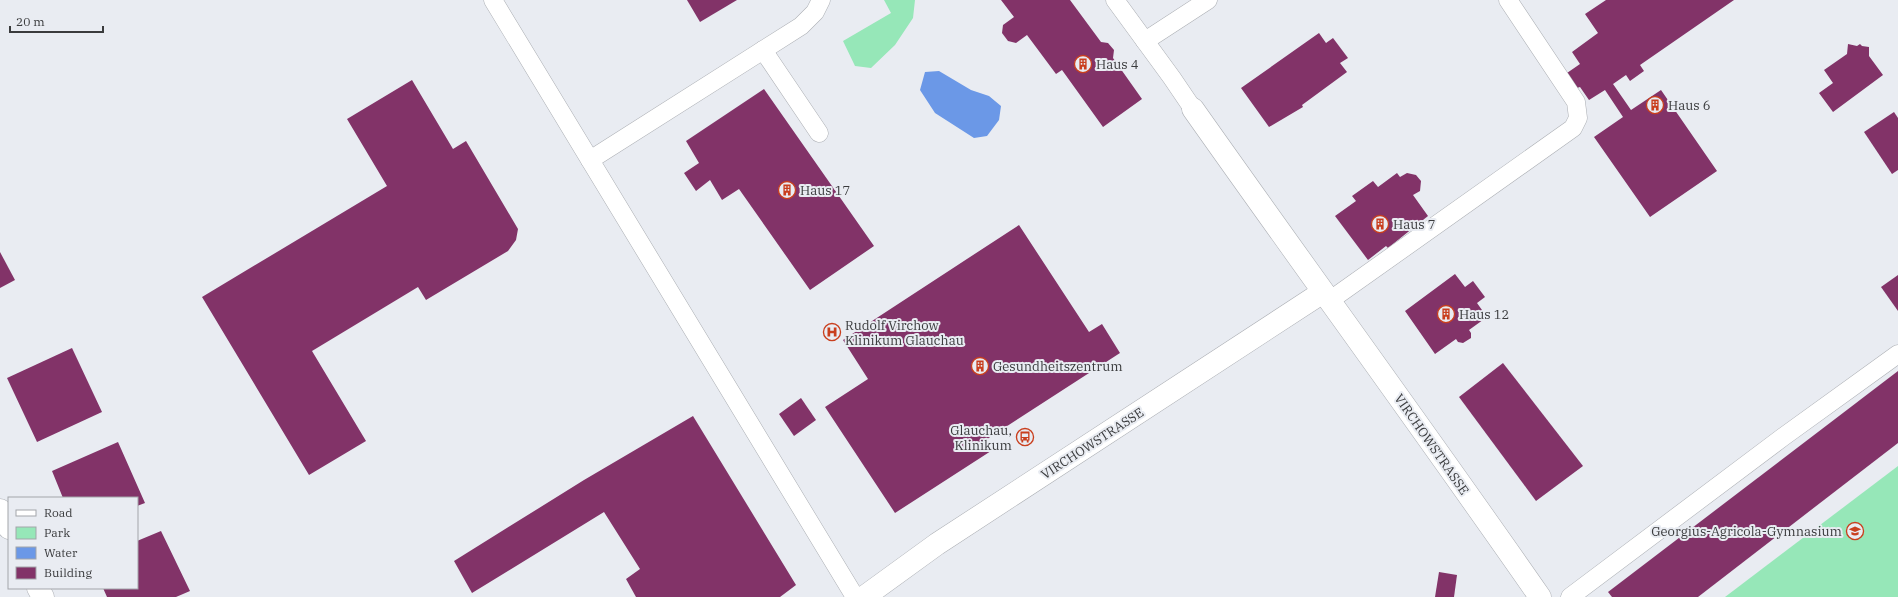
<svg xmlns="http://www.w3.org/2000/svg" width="1898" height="597" font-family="'IBM Plex Serif',serif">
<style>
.green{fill:#96e7b8}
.water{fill:#6b98e7}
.building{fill:#823368}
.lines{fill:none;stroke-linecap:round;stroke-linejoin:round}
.lane-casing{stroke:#acafb4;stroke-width:19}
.street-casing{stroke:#acafb4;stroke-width:23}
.lane{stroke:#fff;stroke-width:18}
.street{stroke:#fff;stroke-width:22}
.labels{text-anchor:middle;stroke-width:4;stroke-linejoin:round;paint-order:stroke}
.poi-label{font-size:13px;fill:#3a3b3d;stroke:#e9ecf2;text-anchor:start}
.street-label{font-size:13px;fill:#3a3b3d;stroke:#e9ecf2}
</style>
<rect width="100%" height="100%" fill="#e9ecf2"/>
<g class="green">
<path d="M 884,0 L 915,0 L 913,18 L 895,45 L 871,68 L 855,66 L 843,41 L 891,13 Z"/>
<path d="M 1898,466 L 1898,597 L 1725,597 Z"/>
</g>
<path class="water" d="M 939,71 L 971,90 L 989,96 L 1001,106 L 999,120 L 987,136 L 974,138 L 935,113 L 920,90 L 925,72 Z"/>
<g class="building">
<path d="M 687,0 L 737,0 L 700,22 Z"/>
<path d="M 1001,0 L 1070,0 L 1101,42 L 1108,43 L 1114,50 L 1113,58 L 1142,99 L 1103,127 L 1062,70 L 1056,74 L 1027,35 L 1016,43 L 1008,41 L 1002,33 L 1003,25 L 1014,17 Z"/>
<path d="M 1606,0 L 1734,0 L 1640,65 L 1644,71 L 1630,81 L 1626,75 L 1613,84 L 1631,110 L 1661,90 L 1717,171 L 1650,217 L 1594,137 L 1623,117 L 1605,90 L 1589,100 L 1580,87 L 1577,88 L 1567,73 L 1580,64 L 1572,52 L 1598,33 L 1585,14 Z"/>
<path d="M 1319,33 L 1326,43 L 1333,38 L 1348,58 L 1340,63 L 1347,72 L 1302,105 L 1303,107 L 1269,127 L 1241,88 Z"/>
<path d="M 1848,44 L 1857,46 L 1860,44 L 1862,46 L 1869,47 L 1869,56 L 1883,75 L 1833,112 L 1819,93 L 1833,83 L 1824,70 L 1847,54 Z"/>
<path d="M 412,80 L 453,149 L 466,141 L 518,229 L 516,240 L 508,251 L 426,300 L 418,287 L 312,351 L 366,441 L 309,475 L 202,297 L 387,186 L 347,119 Z"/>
<path d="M 764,89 L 874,246 L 810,290 L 739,189 L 722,200 L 710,180 L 696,191 L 684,173 L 699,163 L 686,141 Z"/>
<path d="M 1894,112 L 1898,118 L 1898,170 L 1892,174 L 1864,132 Z"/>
<path d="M 1397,173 L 1400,177 L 1407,173 L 1416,175 L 1421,181 L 1420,191 L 1413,195 L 1428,216 L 1388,248 L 1386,246 L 1368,260 L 1335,216 L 1356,201 L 1352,196 L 1373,181 L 1378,187 Z"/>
<path d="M 1019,225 L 1089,332 L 1102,324 L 1120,353 L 984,441 L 991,451 L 895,513 L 825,407 L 868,379 L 843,340 Z"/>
<path d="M 0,252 L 15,280 L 0,288 Z"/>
<path d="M 1455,274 L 1465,287 L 1473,281 L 1485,297 L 1477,303 L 1487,317 L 1469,330 L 1471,333 L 1471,338 L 1463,343 L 1458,342 L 1456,339 L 1435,354 L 1405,311 Z"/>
<path d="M 1898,275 L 1898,311 L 1881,287 Z"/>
<path d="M 72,348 L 102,412 L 37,442 L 7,378 Z"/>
<path d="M 1503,363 L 1583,466 L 1536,501 L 1459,397 Z"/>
<path d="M 1898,371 L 1898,443 L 1698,597 L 1612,597 L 1608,592 Z"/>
<path d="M 801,398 L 816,420 L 794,436 L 779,414 Z"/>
<path d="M 693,416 L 796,585 L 780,597 L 636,597 L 626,579 L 640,569 L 604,512 L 472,593 L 454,561 L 584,480 Z"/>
<path d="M 118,442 L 145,503 L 137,506 L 137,498 L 63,498 L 52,471 Z"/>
<path d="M 161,531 L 190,591 L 176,597 L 107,597 L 103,588 L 137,588 L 137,541 Z"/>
<path d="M 1439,572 L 1457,575 L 1454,597 L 1435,597 Z"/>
</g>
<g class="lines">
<g class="lane-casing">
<g id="lane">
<path d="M 493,0 L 590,160 L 801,26 L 815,12 L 821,0"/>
<path d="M 1115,0 L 1172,78 L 1193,109"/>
<path d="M 1145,41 L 1208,0"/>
<path d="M 763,50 L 819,133"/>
<path d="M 590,160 L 855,597"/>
<path d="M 1329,301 L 1573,128 L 1578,118 L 1576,102 L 1508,0"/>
<path d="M 1570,597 L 1783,437 L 1898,354"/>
</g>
</g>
<g class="street-casing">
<g id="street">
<path d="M 1193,109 C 1308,272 1426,433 1540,597"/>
<path d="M 0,510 L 9,528"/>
<path d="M 38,588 L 43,597"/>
<path d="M 864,597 L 937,544 L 1323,292"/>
</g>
</g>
<use href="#lane" class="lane"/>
<use href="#street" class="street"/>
</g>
<defs>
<g id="building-ring" transform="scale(0.9)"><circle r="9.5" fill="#e9ecf2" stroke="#c93f1e" stroke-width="1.5"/><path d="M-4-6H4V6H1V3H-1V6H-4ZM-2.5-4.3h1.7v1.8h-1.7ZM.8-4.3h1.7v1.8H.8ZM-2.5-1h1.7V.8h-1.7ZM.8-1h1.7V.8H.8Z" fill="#c93f1e"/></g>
<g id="hospital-ring" transform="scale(0.9)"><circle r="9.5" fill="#e9ecf2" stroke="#c93f1e" stroke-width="1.5"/><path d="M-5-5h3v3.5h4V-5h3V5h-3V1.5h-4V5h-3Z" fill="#c93f1e"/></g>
<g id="bus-ring" transform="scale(0.9)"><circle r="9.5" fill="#e9ecf2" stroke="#c93f1e" stroke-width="1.5"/><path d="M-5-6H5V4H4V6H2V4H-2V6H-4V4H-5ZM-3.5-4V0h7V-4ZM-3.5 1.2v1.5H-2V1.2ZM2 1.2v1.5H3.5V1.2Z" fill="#c93f1e"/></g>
<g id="school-ring" transform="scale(0.9)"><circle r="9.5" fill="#e9ecf2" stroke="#c93f1e" stroke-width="1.5"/><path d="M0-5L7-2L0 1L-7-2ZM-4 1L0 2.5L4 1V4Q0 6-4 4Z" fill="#c93f1e"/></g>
</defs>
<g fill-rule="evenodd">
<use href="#building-ring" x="1083" y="64"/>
<use href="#building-ring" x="1655" y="105"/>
<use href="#building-ring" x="787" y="190"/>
<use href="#building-ring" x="1380" y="224"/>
<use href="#building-ring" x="1446" y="314"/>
<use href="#hospital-ring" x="832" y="332"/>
<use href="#building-ring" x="980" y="366"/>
<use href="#bus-ring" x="1025" y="437"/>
<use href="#school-ring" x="1855" y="531"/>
</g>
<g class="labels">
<g class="poi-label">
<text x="1096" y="69">Haus 4</text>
<text x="1668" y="110">Haus 6</text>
<text x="800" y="195">Haus 17</text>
<text x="1393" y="229">Haus 7</text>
<text x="1459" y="319">Haus 12</text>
<text x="845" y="330">Rudolf Virchow<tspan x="845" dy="15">Klinikum Glauchau</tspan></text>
<text x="993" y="371">Gesundheitszentrum</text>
<text x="1012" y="435" text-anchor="end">Glauchau,<tspan x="1012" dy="15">Klinikum</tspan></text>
<text x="1842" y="536" text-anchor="end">Georgius-Agricola-Gymnasium</text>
</g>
<g class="street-label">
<text transform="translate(1092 443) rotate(-33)" y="5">VIRCHOWSTRASSE</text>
<text transform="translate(1432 444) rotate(55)" y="5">VIRCHOWSTRASSE</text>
</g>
</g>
<rect x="8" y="497" width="130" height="92" fill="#e9ecf2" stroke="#a3a5aa"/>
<rect x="16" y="510" width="20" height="6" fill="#ffffff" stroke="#a3a5aa"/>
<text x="44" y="517" font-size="12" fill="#3a3b3d">Road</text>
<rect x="16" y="527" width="20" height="12" fill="#96e7b8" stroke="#a3a5aa"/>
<text x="44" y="537" font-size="12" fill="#3a3b3d">Park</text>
<rect x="16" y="547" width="20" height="12" fill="#6b98e7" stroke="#a3a5aa"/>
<text x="44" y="557" font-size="12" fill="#3a3b3d">Water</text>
<rect x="16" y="567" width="20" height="12" fill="#823368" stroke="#a3a5aa"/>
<text x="44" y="577" font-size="12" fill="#3a3b3d">Building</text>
<path d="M10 26v6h93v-6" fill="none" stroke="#3a3b3d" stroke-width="2"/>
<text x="16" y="26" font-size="12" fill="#3a3b3d" stroke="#e9ecf2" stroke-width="3" paint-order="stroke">20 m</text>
</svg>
